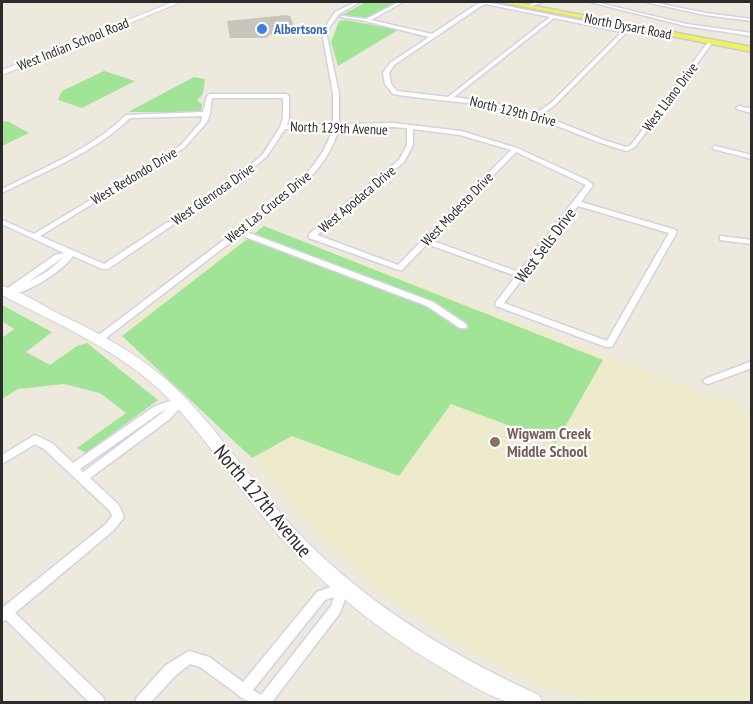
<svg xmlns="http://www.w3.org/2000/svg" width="753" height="704" font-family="'PT Sans Narrow',sans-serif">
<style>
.education{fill:#eeebcc}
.green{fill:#a1e498}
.building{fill:#c8c6bc}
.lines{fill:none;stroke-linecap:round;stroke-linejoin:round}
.street-casing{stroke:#d2d2e3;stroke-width:3}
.secondary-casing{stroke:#d2d2e3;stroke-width:2}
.primary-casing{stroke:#ccc;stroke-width:3}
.street{fill:#fff;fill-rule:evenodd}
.secondary{fill:#fff;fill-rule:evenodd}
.primary{fill:#f2f15c;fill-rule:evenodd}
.shop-dot{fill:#3f7fe0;stroke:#fff;stroke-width:2}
.education-dot{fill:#8d6e63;stroke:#fff;stroke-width:2}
.labels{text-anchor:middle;stroke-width:4.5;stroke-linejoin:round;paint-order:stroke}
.far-street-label{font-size:14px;fill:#2b2b2b;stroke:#fff}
.far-shop-label{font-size:14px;font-weight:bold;fill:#366cbe;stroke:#fff;text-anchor:start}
.street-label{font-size:16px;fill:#2b2b2b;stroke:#fff}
.education-label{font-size:16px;font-weight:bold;fill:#785e54;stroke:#fff;text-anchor:start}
.near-street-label{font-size:20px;fill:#2b2b2b;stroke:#fff}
</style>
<rect width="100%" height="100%" fill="#ede9dc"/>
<path class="education" d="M 264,226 L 717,398 L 729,398 L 737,406 L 751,411 L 751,702 L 602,702 L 572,697 L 524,678 L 482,657 L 445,635 L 385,595 L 324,540 L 215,413 L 129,341 L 126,328 L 242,239 Z"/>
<g class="green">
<path d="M 366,2 L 396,2 L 367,18 L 342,15 Z"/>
<path d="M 346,20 L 398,30 L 338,66 L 331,42 L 339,21 Z"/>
<path d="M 104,71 L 135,81 L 82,108 L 58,100 L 62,91 Z"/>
<path d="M 194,77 L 205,79 L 203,94 L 197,100 L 202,104 L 201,112 L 128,112 Z"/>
<path d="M 2,121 L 9,122 L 29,133 L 2,146 Z"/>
<path d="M 264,226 L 603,360 L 556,443 L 451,404 L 399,476 L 292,436 L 252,458 L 122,336 Z"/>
<path d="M 2,305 L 52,332 L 26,352 L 50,365 L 77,346 L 87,343 L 158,400 L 86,453 L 77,448 L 126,413 L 100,393 L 64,384 L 18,389 L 2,399 L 2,338 L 14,329 L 2,321 Z"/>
</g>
<path class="building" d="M 286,15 L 290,16 L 297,33 L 270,35 L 266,38 L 230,38 L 227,21 Z"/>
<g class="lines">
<g class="street-casing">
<g id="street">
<path d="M 356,2 L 360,2 L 339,14 L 326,32 L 339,94 L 339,124 L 393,123 L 461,131 L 517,148 L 587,180 L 593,185 L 581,202 L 676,230 L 677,232 L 612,347 L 606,347 L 496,306 L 495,304 L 496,302 L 516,276 L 427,244 L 402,270 L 399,270 L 309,238 L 309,234 L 399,160 L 407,145 L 407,128 L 393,127 L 339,128 C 326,176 281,203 244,231 L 433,302 L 466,324 L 467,326 L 466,328 L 460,328 L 427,306 L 240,235 L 102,341 L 96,341 L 95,339 L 96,337 L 286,193 C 308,173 324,157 333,128 L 285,129 L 267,156 L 243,177 L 108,269 L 102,269 L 73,256 C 60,273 25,296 4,295 L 3,293 L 8,288 L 55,255 L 64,253 L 2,224 L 2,220 L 34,234 L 180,146 L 201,122 L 202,116 L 130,118 C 96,152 47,170 4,192 L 2,193 L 2,189 C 44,167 92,149 126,115 L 203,112 L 207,96 L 210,94 L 286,94 L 289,96 L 289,118 L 287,125 L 333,124 L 333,94 L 322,32 L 335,12 ZM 212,98 L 283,98 L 283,118 L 280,127 L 263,154 L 239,175 L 104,264 L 40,236 L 184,148 L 207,122 L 210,114 ZM 413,129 L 460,135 L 511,150 L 398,265 L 317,235 L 404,162 L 413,145 ZM 516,152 L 586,185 L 519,272 L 430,240 ZM 578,206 L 669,233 L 607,341 L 504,303 ZM 63,258 L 48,271 L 27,283 L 61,259 Z"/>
<path d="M 399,2 L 403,2 L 371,20 L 432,34 L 477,4 L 486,2 L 627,30 L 627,32 L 555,105 L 541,115 L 604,140 L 626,147 L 631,145 L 709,41 L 713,42 L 635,147 L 627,151 C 588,141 552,121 513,111 C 473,101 433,101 393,94 L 385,84 L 383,73 L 390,63 L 429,37 L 361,20 L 340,17 L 342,16 L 366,19 ZM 486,4 L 550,17 L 448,97 L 397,91 L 391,84 L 389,73 L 394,65 L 481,6 ZM 554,18 L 622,32 L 551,103 L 535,114 L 494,103 L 454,97 Z"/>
<path d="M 538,2 L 543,2 L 528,7 L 526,6 Z"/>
<path d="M 590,2 L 595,2 L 686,24 L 752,33 L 752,36 L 686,26 Z"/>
<path d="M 646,2 L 652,2 L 705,13 L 752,19 L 752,21 L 705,15 Z"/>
<path d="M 739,106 L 752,109 L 752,113 L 737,109 L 736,108 Z"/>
<path d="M 715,146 L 752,155 L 752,159 L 713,149 L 713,147 Z"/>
<path d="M 720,236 L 752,240 L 752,244 L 720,240 Z"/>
<path d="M 752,361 L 752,368 L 708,384 L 705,383 L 703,381 L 705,379 Z"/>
<path d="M 179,398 L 183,399 L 185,402 L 170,419 L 90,478 L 119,505 L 124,517 L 114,530 L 15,613 L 103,697 L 105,702 L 89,702 L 6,620 L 2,622 L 2,608 L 106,524 L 112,516 L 110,511 L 44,449 L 35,444 L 2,464 L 2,455 L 35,435 L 52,443 L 73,463 L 155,406 ZM 166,410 L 83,472 L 80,469 L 161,412 Z"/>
<path d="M 343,582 L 347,584 L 349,588 L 340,613 L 272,702 C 258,702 247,704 237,694 L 200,667 L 190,664 L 176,675 L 151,702 L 135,702 L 137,697 L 166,665 L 189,651 L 209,657 L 243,682 L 317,592 ZM 334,597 L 331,606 L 261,695 L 253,690 L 325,600 Z"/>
</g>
</g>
<g class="secondary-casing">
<g id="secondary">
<path d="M 173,2 L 181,2 L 2,75 L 2,70 Z"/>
<path d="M 2,286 C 21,291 41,305 59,314 C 99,333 137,353 170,383 C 221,430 257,492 306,541 C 373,608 453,656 539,695 L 542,702 C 532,702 520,704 510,702 C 490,698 456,676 437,665 C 372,626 312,577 264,518 C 229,476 200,429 161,391 C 115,348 57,324 2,295 Z"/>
</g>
</g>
<g class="primary-casing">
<path id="primary" d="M 500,2 L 513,2 L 752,47 L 752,52 Z"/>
</g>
<use href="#street" class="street"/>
<use href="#secondary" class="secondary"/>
<use href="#primary" class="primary"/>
</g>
<circle class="shop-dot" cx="262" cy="29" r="6"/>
<circle class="education-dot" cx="495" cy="442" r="6"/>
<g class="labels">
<g class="far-street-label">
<text transform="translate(628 26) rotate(11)" y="5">North Dysart Road</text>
<text transform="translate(73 44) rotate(-22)" y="5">West Indian School Road</text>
<text transform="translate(670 97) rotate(-53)" y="5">West Llano Drive</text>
<text transform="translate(513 111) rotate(14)" y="5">North 129th Drive</text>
<text transform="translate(339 128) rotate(2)" y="5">North 129th Avenue</text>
<text transform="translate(134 176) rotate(-31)" y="5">West Redondo Drive</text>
<text transform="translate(213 194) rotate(-35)" y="5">West Glenrosa Drive</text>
<text transform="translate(357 199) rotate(-40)" y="5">West Apodaca Drive</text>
<text transform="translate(268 207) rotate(-39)" y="5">West Las Cruces Drive</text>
<text transform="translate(457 209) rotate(-46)" y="5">West Modesto Drive</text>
</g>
<g class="far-shop-label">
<text x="274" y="34">Albertsons</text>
</g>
<g class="street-label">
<text transform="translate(545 245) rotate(-53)" y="6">West Sells Drive</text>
</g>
<g class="education-label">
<text x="507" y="439">Wigwam Creek<tspan x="507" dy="18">Middle School</tspan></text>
</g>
<g class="near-street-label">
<text transform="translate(263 501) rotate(50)" y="7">North 127th Avenue</text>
</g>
</g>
<rect width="753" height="704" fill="none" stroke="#2b2b2b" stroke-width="6"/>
</svg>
